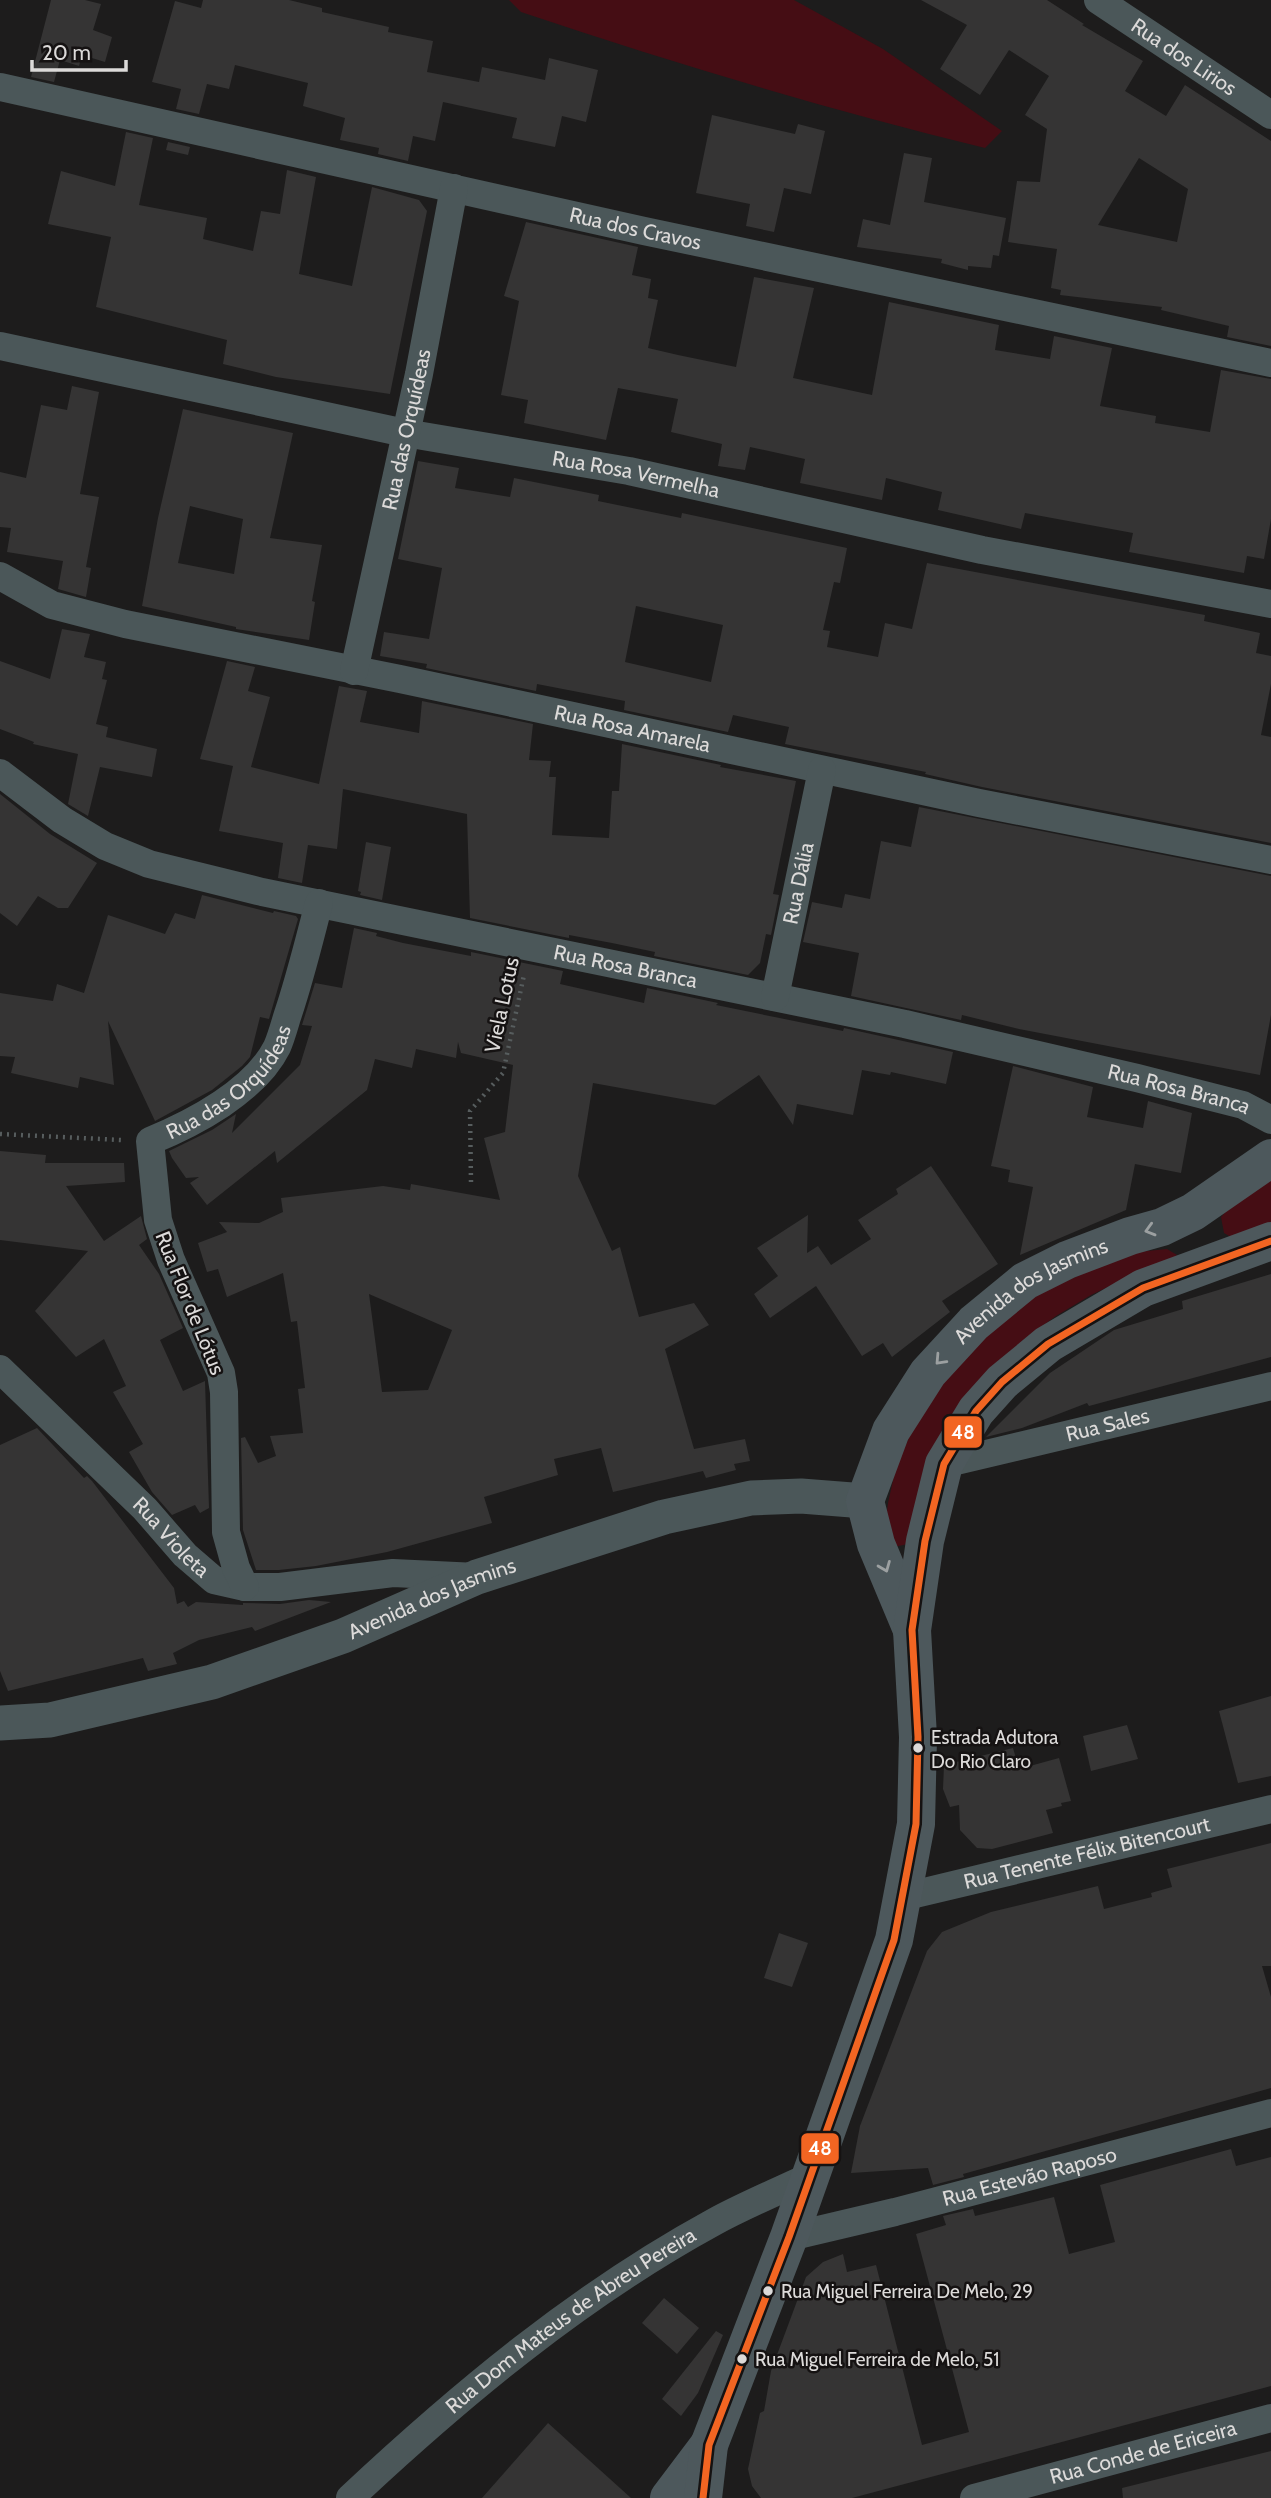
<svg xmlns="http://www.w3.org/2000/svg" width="1271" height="2498" font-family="Cabin,sans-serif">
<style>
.green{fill:#450d14}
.building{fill:#353434;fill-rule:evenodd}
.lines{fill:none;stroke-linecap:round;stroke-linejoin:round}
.path{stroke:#575d5e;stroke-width:4.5;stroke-dasharray:2 5;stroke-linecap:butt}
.minor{stroke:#4b5759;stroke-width:28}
.tertiary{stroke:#4b5759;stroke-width:35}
.secondary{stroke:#4d585c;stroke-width:38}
.bus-1-casing{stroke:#151212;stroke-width:12}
.bus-1{stroke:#f26522;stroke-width:7}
.oneway{stroke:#9ca0a1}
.bus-dot{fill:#dcdad9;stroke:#151212;stroke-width:2.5}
.labels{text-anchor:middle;stroke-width:5;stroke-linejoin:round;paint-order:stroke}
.bus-label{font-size:19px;fill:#dcdad9;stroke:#151212;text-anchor:start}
.street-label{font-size:21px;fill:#dcdad9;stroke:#151212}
.line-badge{stroke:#151212;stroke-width:2.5}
.badge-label{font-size:19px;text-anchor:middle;font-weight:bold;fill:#fff}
</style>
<rect width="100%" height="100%" fill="#1d1c1c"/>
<g class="green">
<path d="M 509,0 L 794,0 L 883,49 L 1002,131 L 985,148 C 828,110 674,63 521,12 Z"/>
<path d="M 1271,1176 L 1271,1233 L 1238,1241 L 1224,1233 L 1221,1217 L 1238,1198 Z"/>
<path d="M 1167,1249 L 1177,1255 L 1169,1265 L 1129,1277 L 1091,1295 L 1056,1316 L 1022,1341 L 908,1544 L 894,1547 L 884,1536 L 888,1503 L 895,1471 L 920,1410 L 1006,1309 L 1127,1253 Z"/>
</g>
<g class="building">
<path d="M 51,0 L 85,0 L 101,4 L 93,30 L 112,37 L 105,62 L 82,55 L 79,66 L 60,60 L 54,82 L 31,77 Z"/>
<path d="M 203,0 L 289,0 L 322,8 L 322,12 L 389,27 L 388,32 L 433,41 L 427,72 L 479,82 L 482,67 L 545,80 L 549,58 L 598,70 L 586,122 L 562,116 L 555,147 L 512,138 L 517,118 L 443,102 L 435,141 L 413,136 L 408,161 L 378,154 L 379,148 L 340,140 L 345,118 L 303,106 L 308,83 L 235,65 L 229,89 L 207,84 L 199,114 L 176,109 L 181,89 L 152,82 L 175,1 L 201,8 Z"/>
<path d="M 921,0 L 1047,0 L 1084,24 L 1082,25 L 1143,61 L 1125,91 L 1166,116 L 1185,85 L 1271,141 L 1271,346 L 1227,337 L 1229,326 L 1161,310 L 1162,307 L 1060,295 L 1061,290 L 1051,288 L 1057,249 L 1008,242 L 1017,181 L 1040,182 L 1047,129 L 1025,115 L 1049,76 L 1009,50 L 980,95 L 940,69 L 967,25 ZM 1139,158 L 1188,189 L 1177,242 L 1098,225 Z"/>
<path d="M 712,115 L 795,134 L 798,124 L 825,131 L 811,194 L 784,188 L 774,232 L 746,226 L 750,204 L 696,193 Z"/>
<path d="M 126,132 L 153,138 L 139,205 L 207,218 L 203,239 L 253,251 L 261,211 L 280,214 L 287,170 L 316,177 L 299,274 L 352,286 L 372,187 L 419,200 L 427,211 L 390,394 L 276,377 L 223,364 L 227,340 L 96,307 L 111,237 L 48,224 L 61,171 L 115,186 Z"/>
<path d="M 168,142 L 190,147 L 188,155 L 166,150 Z"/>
<path d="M 904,153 L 932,158 L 924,202 L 1006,218 L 999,256 L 993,255 L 991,268 L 968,266 L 968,270 L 941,263 L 942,259 L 857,247 L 863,219 L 890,225 Z"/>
<path d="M 526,222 L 638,247 L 632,275 L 651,279 L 648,298 L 658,300 L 648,348 L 678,355 L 736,367 L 754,277 L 814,288 L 793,378 L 872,395 L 889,302 L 999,325 L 995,350 L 1050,359 L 1054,336 L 1112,348 L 1100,406 L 1156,416 L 1155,423 L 1210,432 L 1221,370 L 1271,379 L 1271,519 L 1264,559 L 1247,556 L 1244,573 L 1129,552 L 1133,533 L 1025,513 L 1021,529 L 938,510 L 942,492 L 886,478 L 882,500 L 800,483 L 805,459 L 750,447 L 745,470 L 718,466 L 722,444 L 671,432 L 678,399 L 618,388 L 606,440 L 524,423 L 528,400 L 501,395 L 519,301 L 504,296 Z"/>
<path d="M 72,386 L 99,392 L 80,494 L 99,497 L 86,567 L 91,568 L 86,597 L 58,589 L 63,561 L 7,552 L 11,528 L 0,527 L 0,472 L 26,478 L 41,405 L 67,410 Z"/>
<path d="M 183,409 L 293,433 L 270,538 L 322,545 L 312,601 L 315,602 L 309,640 L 236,629 L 236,627 L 142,606 L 158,518 ZM 190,506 L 243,519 L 234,574 L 178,563 Z"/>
<path d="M 418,461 L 459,468 L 455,488 L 510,497 L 514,478 L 599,495 L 598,501 L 681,518 L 682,513 L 847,548 L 840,583 L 834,582 L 823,630 L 830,631 L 827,647 L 878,657 L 885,623 L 912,629 L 927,563 L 1205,615 L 1204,621 L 1260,633 L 1256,653 L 1271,656 L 1271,684 L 1261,735 L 1271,737 L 1271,843 L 982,787 L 925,774 L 926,772 L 785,744 L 789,727 L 733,715 L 728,732 L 624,710 L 625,701 L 537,684 L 536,691 L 426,668 L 427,664 L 380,656 L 384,632 L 429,639 L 442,568 L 398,559 ZM 636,606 L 723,625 L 711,682 L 625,662 Z"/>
<path d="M 62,629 L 90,634 L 84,657 L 106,662 L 102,679 L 107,680 L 96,724 L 108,727 L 106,737 L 157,749 L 152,777 L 100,767 L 88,816 L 68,804 L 78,754 L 33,744 L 34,742 L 0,729 L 0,661 L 50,679 Z"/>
<path d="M 227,661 L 255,667 L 248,691 L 270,697 L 251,767 L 319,784 L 339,686 L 367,691 L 360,722 L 419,733 L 422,701 L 533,724 L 529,760 L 551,761 L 549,777 L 556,777 L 552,835 L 609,838 L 612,791 L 619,791 L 622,744 L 721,765 L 720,767 L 796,781 L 773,894 L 779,895 L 771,935 L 766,934 L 760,963 L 748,975 L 654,956 L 655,952 L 612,943 L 569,935 L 569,938 L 470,918 L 467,814 L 343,789 L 337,849 L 308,845 L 302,883 L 278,878 L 283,843 L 219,831 L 233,766 L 200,759 Z"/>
<path d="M 0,794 L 50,834 L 97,863 L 68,908 L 58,908 L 38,896 L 17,926 L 0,913 Z"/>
<path d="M 919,807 L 1271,876 L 1271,1015 L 1260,1075 L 1019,1029 L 962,1015 L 961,1020 L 851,996 L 859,953 L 803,942 L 812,902 L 842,908 L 845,894 L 870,899 L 881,841 L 911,847 Z"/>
<path d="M 366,842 L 391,847 L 382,900 L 360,895 L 361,892 L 358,891 Z"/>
<path d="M 202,895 L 273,913 L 274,911 L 296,916 L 298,919 L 269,1019 L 260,1017 L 250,1057 L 242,1066 L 212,1090 L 155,1121 L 108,1021 L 114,1085 L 80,1077 L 78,1088 L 11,1073 L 15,1057 L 0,1056 L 0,993 L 53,1001 L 57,984 L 84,993 L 108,915 L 165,934 L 175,913 L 195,919 Z"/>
<path d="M 354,928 L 377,933 L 376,936 L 403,943 L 471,956 L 471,952 L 563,971 L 560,984 L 644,1003 L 647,988 L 718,1003 L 716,1005 L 843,1031 L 844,1028 L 953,1052 L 946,1084 L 891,1072 L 890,1075 L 862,1070 L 853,1115 L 797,1104 L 793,1125 L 759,1075 L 715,1105 L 593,1083 L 578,1176 L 612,1251 L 620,1247 L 639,1317 L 694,1303 L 709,1325 L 665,1349 L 694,1449 L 745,1439 L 750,1461 L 734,1464 L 736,1470 L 706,1478 L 703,1471 L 613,1492 L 601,1448 L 554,1459 L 558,1475 L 484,1497 L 492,1523 L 387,1552 L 316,1566 L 279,1570 L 256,1570 L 243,1530 L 241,1438 L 245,1437 L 258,1463 L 276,1456 L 270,1436 L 303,1433 L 298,1389 L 305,1388 L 297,1321 L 291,1322 L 283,1273 L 227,1297 L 218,1269 L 207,1272 L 198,1243 L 227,1232 L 219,1222 L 259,1223 L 283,1212 L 281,1198 L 383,1186 L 410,1190 L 411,1184 L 500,1200 L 484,1138 L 505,1132 L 513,1065 L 461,1053 L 458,1042 L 456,1058 L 416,1049 L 412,1068 L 375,1059 L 367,1090 L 277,1163 L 275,1151 L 207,1205 L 190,1183 L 199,1177 L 186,1178 L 172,1158 L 169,1151 L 212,1130 L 236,1114 L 232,1133 L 300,1065 L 312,1026 L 302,1025 L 315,983 L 342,988 ZM 369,1294 L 452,1330 L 428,1390 L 382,1392 Z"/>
<path d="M 1013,1066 L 1093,1087 L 1087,1117 L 1143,1128 L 1148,1101 L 1192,1113 L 1181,1173 L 1135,1164 L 1126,1210 L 1020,1255 L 1033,1187 L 1008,1182 L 1010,1170 L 991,1166 Z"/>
<path d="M 0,1151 L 46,1155 L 45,1163 L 124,1163 L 125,1182 L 66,1186 L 104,1241 L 141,1216 L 147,1239 L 139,1245 L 159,1274 L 183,1328 L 160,1340 L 183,1391 L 205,1381 L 209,1508 L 200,1513 L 195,1505 L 172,1515 L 152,1492 L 129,1452 L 143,1444 L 113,1392 L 126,1386 L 104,1339 L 76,1357 L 35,1311 L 88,1251 L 0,1240 Z"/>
<path d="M 931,1166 L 998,1264 L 942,1301 L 950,1312 L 892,1357 L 883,1343 L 862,1356 L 816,1286 L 770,1318 L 754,1294 L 778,1276 L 757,1248 L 808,1215 L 807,1253 L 818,1246 L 831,1265 L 871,1239 L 858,1220 L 898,1194 L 896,1189 Z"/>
<path d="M 1271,1274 L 1271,1357 L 1089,1406 L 1087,1403 L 1022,1428 L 986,1437 L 1050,1373 L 1114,1330 L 1183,1309 L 1182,1301 Z"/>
<path d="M 37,1428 L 84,1478 L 87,1476 L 92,1481 L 174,1588 L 177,1604 L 184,1601 L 188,1607 L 196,1602 L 243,1605 L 243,1603 L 280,1604 L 309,1600 L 331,1602 L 255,1631 L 252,1627 L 199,1640 L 173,1653 L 177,1664 L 148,1671 L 143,1658 L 8,1691 L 0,1671 L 0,1445 Z"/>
<path d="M 1271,1696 L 1271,1776 L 1238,1783 L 1219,1711 Z"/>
<path d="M 1127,1725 L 1138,1759 L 1091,1771 L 1083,1736 Z"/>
<path d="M 1013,1748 L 1019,1769 L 1059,1758 L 1071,1801 L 1061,1803 L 1062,1806 L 1046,1810 L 1053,1833 L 992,1849 L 977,1848 L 960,1830 L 959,1805 L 950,1807 L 943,1789 L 944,1765 Z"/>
<path d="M 1271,1843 L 1271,1966 L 1262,1966 L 1271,1997 L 1271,2088 L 963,2174 L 964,2177 L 933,2185 L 928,2168 L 851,2173 L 860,2126 L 927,1951 L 942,1932 L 991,1912 L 1098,1886 L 1104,1909 L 1152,1897 L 1151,1893 L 1172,1887 L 1167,1869 Z"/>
<path d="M 779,1933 L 808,1943 L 792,1987 L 764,1978 Z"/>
<path d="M 1231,2149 L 1236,2166 L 1271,2157 L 1271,2386 L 852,2498 L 761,2498 L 752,2486 L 748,2469 L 760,2413 L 764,2411 L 771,2371 L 806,2277 L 823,2262 L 843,2254 L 847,2272 L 876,2265 L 922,2445 L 969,2432 L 916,2234 L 946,2225 L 943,2216 L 973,2209 L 975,2216 L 1054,2197 L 1069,2254 L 1115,2242 L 1100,2185 Z"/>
<path d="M 664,2298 L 699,2328 L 677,2354 L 642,2323 Z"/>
<path d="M 716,2331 L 723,2335 L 698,2393 L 681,2416 L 662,2399 Z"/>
<path d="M 548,2423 L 631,2498 L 482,2498 Z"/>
<path d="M 1271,2451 L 1271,2498 L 1123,2498 L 1122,2488 Z"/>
</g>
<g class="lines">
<g class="path">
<path d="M 0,1134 L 121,1140"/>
<path d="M 471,1182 L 470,1111 L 503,1073 L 524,975"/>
</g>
<g class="minor">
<path id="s1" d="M 1098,0 L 1271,115"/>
<path id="s2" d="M 0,87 L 644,231 L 1271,363"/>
<path id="s3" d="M 0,346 L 405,433 L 629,471 L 982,550 L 1271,604"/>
<path id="s4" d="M 0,576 L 52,605 L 125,624 L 400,679 L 979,803 L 1271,860"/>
<path id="s5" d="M 354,671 L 419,374 L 454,188"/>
<path id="s6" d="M 0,773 L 62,820 L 105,846 L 149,864 L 262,892 L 905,1024 L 1137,1078 L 1243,1105 L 1271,1120"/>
<path id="s7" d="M 775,997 L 822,770"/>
<path id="s8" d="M 0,1369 L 145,1509 L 185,1555 L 214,1580 L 245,1587 L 280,1587 L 393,1573 L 477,1577"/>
<path id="s9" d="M 944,1464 L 1271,1386"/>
<path id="s10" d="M 245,1587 L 236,1568 L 226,1532 L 224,1392 L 221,1373 L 171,1260 L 158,1220 L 150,1141 C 194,1123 255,1091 277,1047 C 281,1038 284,1027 287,1017 C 300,979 309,941 319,903"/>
<path id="s11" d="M 903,1897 L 1271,1809"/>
<path id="s12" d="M 789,2237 L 895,2212 L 1271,2113"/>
<path id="s13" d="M 350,2498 C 461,2394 580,2295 714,2222 C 745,2205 779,2191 811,2176"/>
<path id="s14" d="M 974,2498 L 1271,2418"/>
</g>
<path class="tertiary" id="s15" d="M 0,1723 L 50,1720 L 212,1682 L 343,1636 L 477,1577 L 664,1517 L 751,1498 L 801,1496 L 865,1501"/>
<g class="secondary">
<path id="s16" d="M 912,1630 L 876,1544 L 865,1501 L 891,1431 L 928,1373 L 974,1323 L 1025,1281 L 1067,1260 L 1130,1236 L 1162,1227 L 1193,1212 L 1271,1158"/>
<path d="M 669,2498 L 709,2445"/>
<path d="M 703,2498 L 709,2445 L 789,2237 L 894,1940 L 916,1824 L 918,1737 L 912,1630 L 925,1541 L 944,1464 L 976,1411 L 1002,1382 L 1048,1344 L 1143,1288 L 1271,1241"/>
</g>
<g class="bus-1-casing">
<path id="bus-1" d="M 703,2498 L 709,2445 L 789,2237 L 894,1940 L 916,1824 L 918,1737 L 912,1630 L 925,1541 L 944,1464 L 976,1411 L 1002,1382 L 1048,1344 L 1143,1288 L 1271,1241"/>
</g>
<use href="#bus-1" class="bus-1"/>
</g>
<defs><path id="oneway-chevron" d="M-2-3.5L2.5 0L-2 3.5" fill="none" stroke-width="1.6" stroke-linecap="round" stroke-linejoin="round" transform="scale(1.75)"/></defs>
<g class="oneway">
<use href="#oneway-chevron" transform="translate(1150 1230) rotate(164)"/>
<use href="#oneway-chevron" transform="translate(940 1360) rotate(133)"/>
<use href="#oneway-chevron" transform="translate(885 1567) rotate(68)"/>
</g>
<g class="bus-dot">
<circle cx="918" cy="1748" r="6"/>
<circle cx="768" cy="2291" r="6"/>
<circle cx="742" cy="2359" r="6"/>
</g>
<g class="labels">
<g class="bus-label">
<text x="931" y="1744">Estrada Adutora<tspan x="931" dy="24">Do Rio Claro</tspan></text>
<text x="781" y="2298">Rua Miguel Ferreira De Melo, 29</text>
<text x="755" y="2366">Rua Miguel Ferreira de Melo, 51</text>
</g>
<g class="street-label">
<text dy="7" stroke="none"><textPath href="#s1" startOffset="103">Rua dos Lirios</textPath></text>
<text dy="7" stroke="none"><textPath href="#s2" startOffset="651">Rua dos Cravos</textPath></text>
<text dy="7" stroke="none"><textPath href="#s5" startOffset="247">Rua das Orquídeas</textPath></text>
<text dy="7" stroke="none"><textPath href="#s3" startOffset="649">Rua Rosa Vermelha</textPath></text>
<text dy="7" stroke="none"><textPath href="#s4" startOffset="653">Rua Rosa Amarela</textPath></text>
<text dy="7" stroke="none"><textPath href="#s7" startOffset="116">Rua Dália</textPath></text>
<text dy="7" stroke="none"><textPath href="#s6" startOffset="663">Rua Rosa Branca</textPath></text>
<text transform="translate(502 1005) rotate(-78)" y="7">Viela Lotus</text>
<text dy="7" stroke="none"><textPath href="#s10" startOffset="564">Rua das Orquídeas</textPath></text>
<text dy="7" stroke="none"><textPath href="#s6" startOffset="1230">Rua Rosa Branca</textPath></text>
<text dy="7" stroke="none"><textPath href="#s16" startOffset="415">Avenida dos Jasmins</textPath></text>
<text transform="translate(190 1303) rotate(68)" y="7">Rua Flor de Lótus</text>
<text dy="7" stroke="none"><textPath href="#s9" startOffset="168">Rua Sales</textPath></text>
<text dy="7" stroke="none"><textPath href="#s8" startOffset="240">Rua Violeta</textPath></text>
<text dy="7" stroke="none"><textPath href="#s15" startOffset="452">Avenida dos Jasmins</textPath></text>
<text dy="7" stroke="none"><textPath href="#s11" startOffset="189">Rua Tenente Félix Bitencourt</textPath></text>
<text dy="7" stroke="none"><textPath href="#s12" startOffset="248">Rua Estevão Raposo</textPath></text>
<text dy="7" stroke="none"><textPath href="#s13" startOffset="284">Rua Dom Mateus de Abreu Pereira</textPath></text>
<text dy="7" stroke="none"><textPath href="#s14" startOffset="175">Rua Conde de Ericeira</textPath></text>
</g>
</g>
<g class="line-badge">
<rect x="943" y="1415" width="40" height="34" rx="7" fill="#f26522"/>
<rect x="800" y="2132" width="40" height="33" rx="7" fill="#f26522"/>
</g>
<g class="badge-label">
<text x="963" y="1439">48</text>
<text x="820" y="2155">48</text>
</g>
<path d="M32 60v10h94v-10" fill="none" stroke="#dcdad9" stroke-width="3.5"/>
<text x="42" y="60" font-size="21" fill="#dcdad9" stroke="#151212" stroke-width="5" paint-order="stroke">20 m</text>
</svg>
